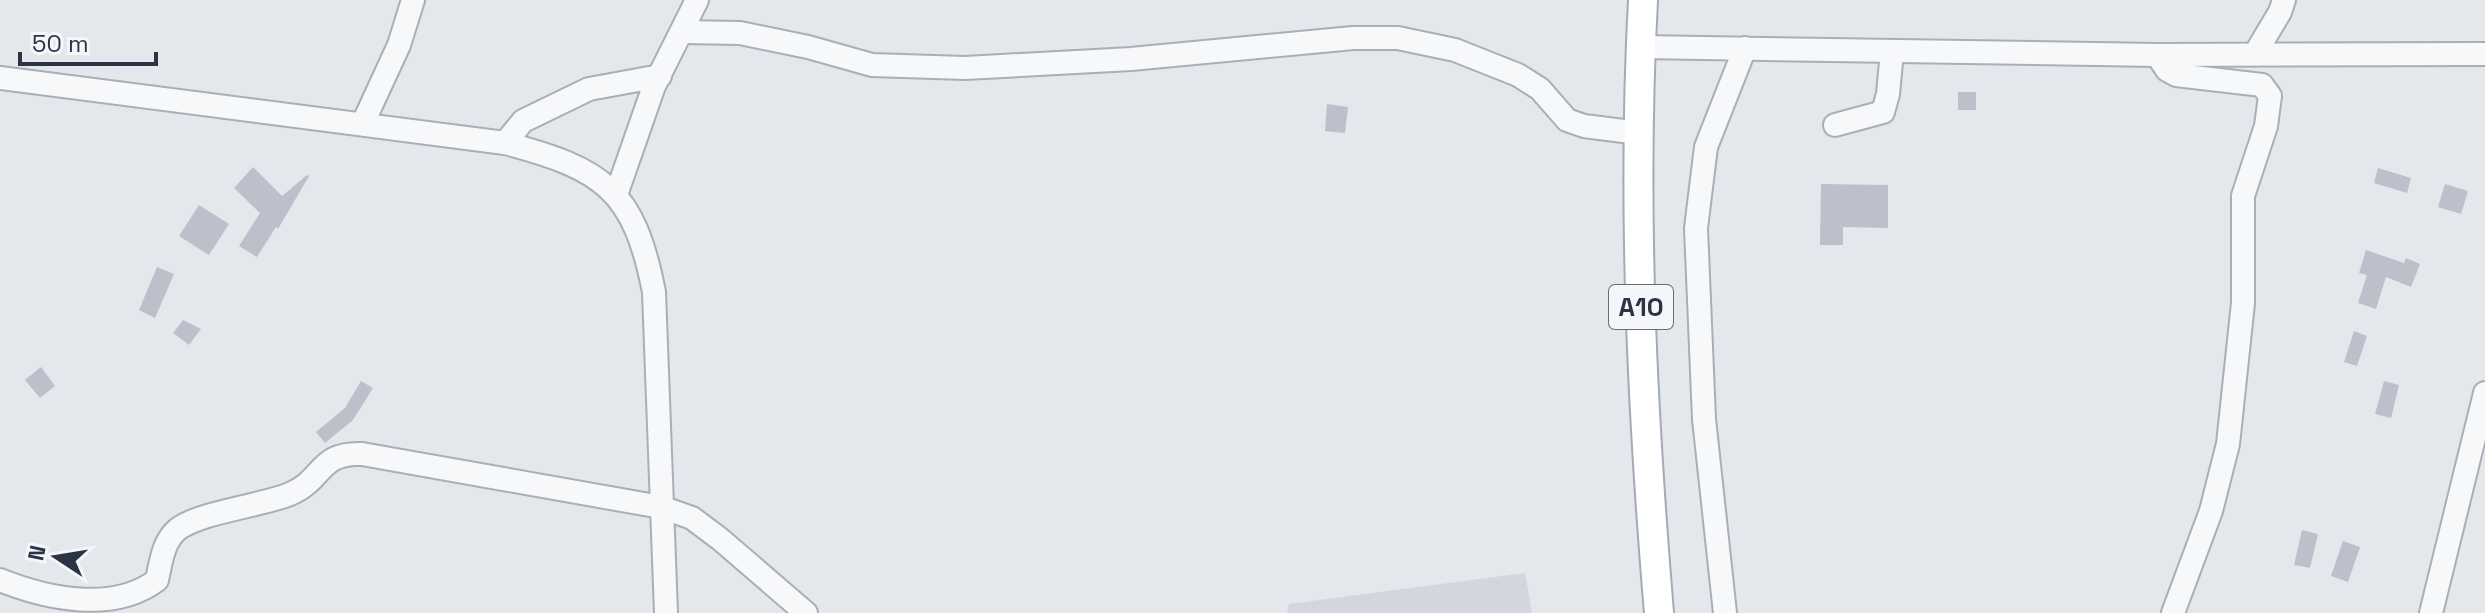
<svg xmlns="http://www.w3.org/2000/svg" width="2485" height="613" font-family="'Space Grotesk',sans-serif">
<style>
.built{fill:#d2d6de}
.building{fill:#bbc0ca}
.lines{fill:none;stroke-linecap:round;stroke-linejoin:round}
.minor-casing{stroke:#a9aeb7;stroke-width:26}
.major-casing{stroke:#a3abb8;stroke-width:32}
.minor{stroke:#f7f8fa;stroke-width:22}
.major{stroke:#fff;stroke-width:28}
.labels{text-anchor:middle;stroke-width:6;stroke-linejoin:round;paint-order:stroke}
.shield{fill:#f4f6f9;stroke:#676e7b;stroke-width:2}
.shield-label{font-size:26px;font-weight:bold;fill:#2b3445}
</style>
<rect width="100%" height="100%" fill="#e4e7ec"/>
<path class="built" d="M 1525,573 L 1532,613 L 1287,613 L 1289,604 Z"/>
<g class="building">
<rect x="1958" y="92" width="18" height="18"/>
<path d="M 1327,104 L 1348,107 L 1345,133 L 1325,131 Z"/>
<path d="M 253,167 L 282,196 L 307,175 L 309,176 L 278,229 L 276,227 L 257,257 L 239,246 L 260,213 L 234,188 Z"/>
<path d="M 2378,168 L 2411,178 L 2407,193 L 2374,183 Z"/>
<path d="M 1821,184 L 1888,185 L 1888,228 L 1843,227 L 1843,245 L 1820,245 Z"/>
<path d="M 2445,184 L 2468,191 L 2461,214 L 2438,207 Z"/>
<path d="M 199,205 L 229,224 L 209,255 L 179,236 Z"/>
<path d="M 2366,250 L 2404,263 L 2406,258 L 2420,264 L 2411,287 L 2386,277 L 2376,309 L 2358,303 L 2367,275 L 2359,273 Z"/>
<path d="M 157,267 L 174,274 L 155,318 L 139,310 Z"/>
<path d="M 183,320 L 201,329 L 189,345 L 173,333 Z"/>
<path d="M 2354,331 L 2367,336 L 2357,366 L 2344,362 Z"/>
<path d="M 41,367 L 55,386 L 40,398 L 25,380 Z"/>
<path d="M 361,381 L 373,388 L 353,420 L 325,443 L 316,432 L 345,408 Z"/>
<path d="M 2384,381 L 2399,385 L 2391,418 L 2375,414 Z"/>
<path d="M 2302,530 L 2318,534 L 2310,568 L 2294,565 Z"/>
<path d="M 2343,541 L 2360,547 L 2348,582 L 2331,576 Z"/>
</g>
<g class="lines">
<g class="minor-casing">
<g id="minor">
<path d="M 682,32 L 740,33 L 808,47 L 872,65 L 965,68 L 1131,59 L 1353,38 L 1398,38 L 1455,50 L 1518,75 L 1540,89 L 1567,120 L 1584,126 L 1639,133"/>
<path d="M 1640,47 L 2157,55 L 2485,54"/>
<path d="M 2255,54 L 2280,12 L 2284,0"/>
<path d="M 2157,55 L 2167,70 L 2176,75 L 2262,85 L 2270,96 L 2266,126 L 2243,196 L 2243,303 L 2228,444 L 2211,511 L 2173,613"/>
<path d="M 0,78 L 505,143 C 604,169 634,190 654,292 L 666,613"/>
<path d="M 363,123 L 399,45 L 413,0"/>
<path d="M 1835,125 L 1883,112 L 1888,94 L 1892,51"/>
<path d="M 505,143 L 523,121 L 589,89 L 660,76"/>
<path d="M 616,195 L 654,86 L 697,0"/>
<path d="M 0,580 C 47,599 114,613 157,580 C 161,562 163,541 178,529 C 201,512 261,506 290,494 C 324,480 318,452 362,454 L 661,507 L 692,518 L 720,539 L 806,613"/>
<path d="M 1725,613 L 1704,419 L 1696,228 L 1706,147 L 1745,48"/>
<path d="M 2431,613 L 2485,393"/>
</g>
</g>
<g class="major-casing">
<path id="major" d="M 1643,0 C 1632,204 1642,410 1659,613"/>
</g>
<use href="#minor" class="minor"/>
<use href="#major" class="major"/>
</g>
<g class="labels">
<rect class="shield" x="1609" y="285" width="64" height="44" rx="6"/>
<g class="shield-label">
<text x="1641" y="316">A10</text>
</g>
</g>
<g transform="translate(56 557) rotate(282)" stroke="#f4f6f9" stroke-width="6" paint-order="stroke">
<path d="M0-6L14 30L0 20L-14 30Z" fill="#2b3445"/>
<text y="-12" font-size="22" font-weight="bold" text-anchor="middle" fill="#2b3445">N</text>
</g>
<path d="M20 52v12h136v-12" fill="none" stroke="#2b3445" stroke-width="4"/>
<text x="32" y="52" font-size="24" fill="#2b3445" stroke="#f4f6f9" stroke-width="6" paint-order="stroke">50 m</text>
</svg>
